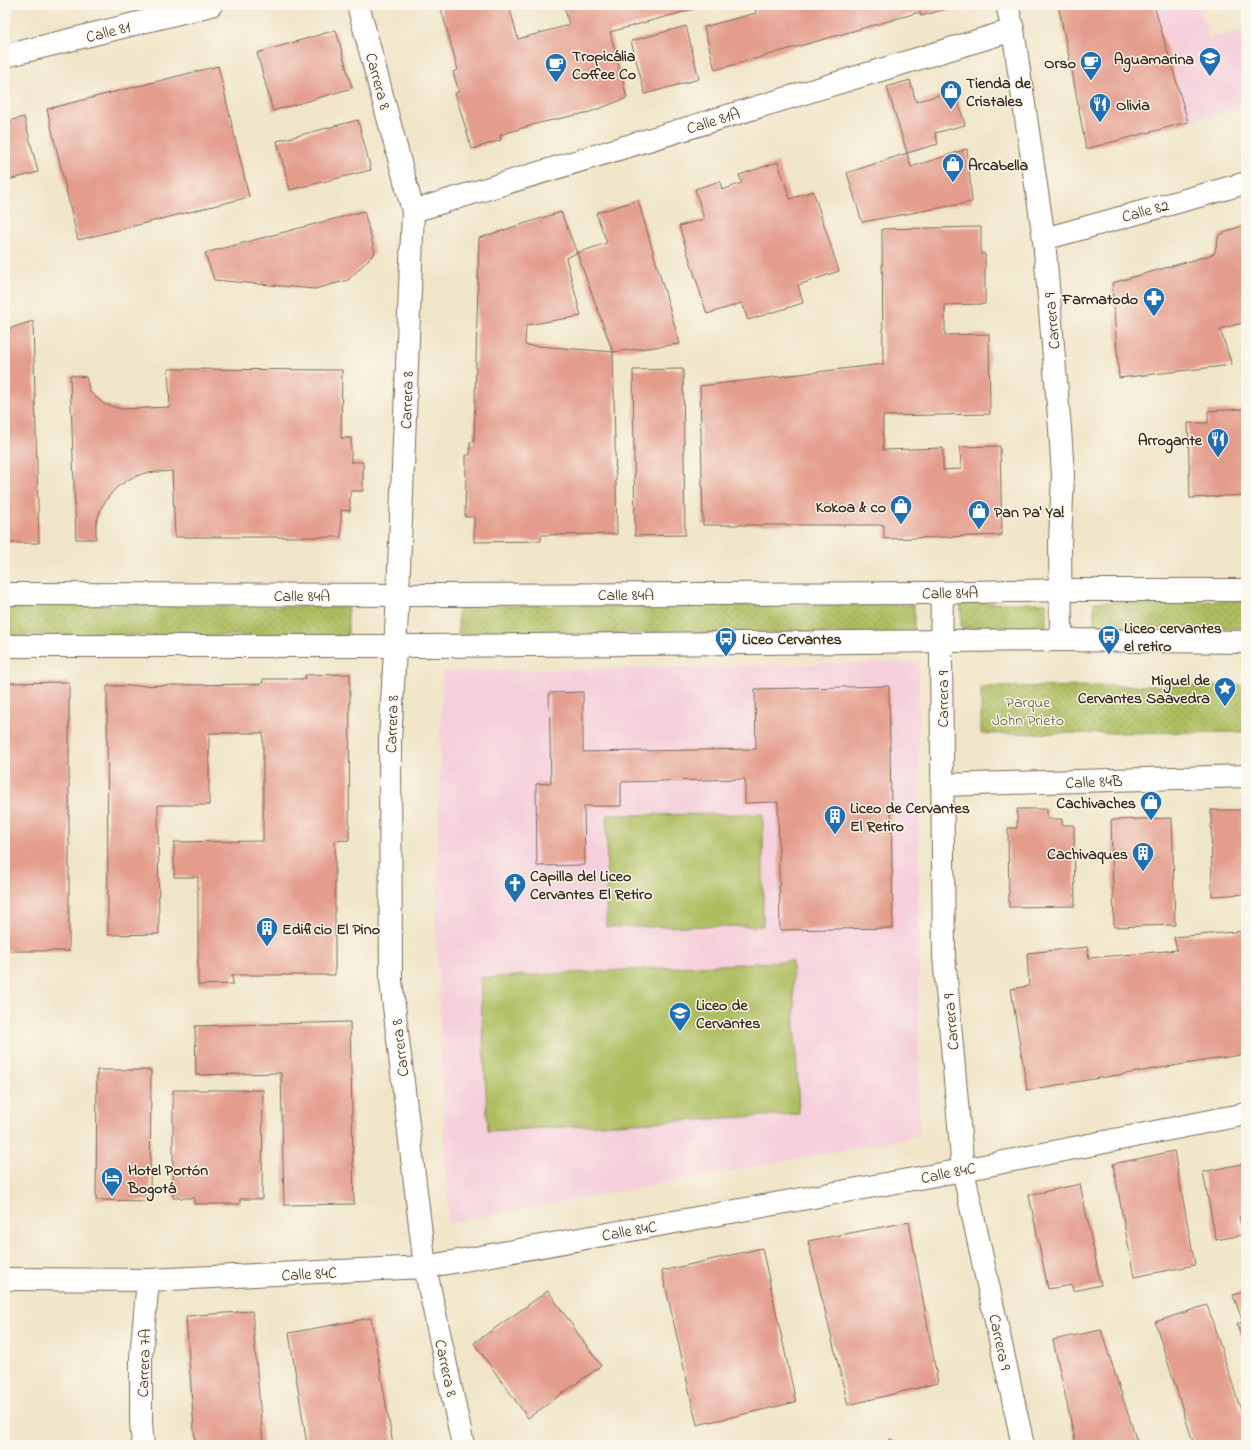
<svg xmlns="http://www.w3.org/2000/svg" width="1251" height="1450" font-family="'Indie Flower',sans-serif">
<style>
.built{fill:#f5cfdb}
.grass{fill:url(#grass-dots);stroke:#74743e}
.garden{fill:#adbd5f;stroke:#74743e}
.building{fill:#e49d8c}
.lines{fill:none;stroke-linecap:round;stroke-linejoin:round}
.minor-casing{stroke:#7a6b5a;stroke-width:24}
.minor{stroke:#fff;stroke-width:22}
.labels{text-anchor:middle;stroke-width:3;stroke-linejoin:round;paint-order:stroke}
.street-label{font-size:16px;fill:#3b2a1e;stroke:#fbf7ec}
.poi-label{font-size:16px;font-weight:bold;fill:#3b2a1e;stroke:#fbf7ec;text-anchor:start}
.park-label{font-size:16px;fill:#5d5632;stroke:#fbf7ec}
</style>
<defs>
<pattern id="grass-dots" width="8" height="8" patternUnits="userSpaceOnUse"><rect width="8" height="8" fill="#adbd5f"/><path d="M2 2h.1M6 6h.1" fill="none" stroke="#8e9a4e" stroke-width="1.8" stroke-linecap="round"/></pattern>
</defs>
<rect width="100%" height="100%" fill="#fbf7ec"/>
<filter id="ink" filterUnits="userSpaceOnUse"><feTurbulence type="fractalNoise" baseFrequency=".025" numOctaves="2"/><feDisplacementMap in="SourceGraphic" scale="8" xChannelSelector="R" yChannelSelector="G"/><feConvolveMatrix kernelMatrix="1 2 1 2 8 2 1 2 1" color-interpolation-filters="sRGB"/></filter>
<filter id="wash" filterUnits="userSpaceOnUse"><feTurbulence type="fractalNoise" baseFrequency=".012" numOctaves="4" result="noise"/><feDisplacementMap in="SourceGraphic" scale="16" xChannelSelector="R" yChannelSelector="G"/><feGaussianBlur stdDeviation="0.9" result="paint"/><feColorMatrix in="noise" values="0 0 0 0 0 0 0 0 0 0 0 0 0 0 0 0 0 1.4 0 .05"/><feComposite in="paint" operator="in"/></filter>
<g filter="url(#wash)">
<rect width="100%" height="100%" fill="#f0e5c8"/>
<g class="built">
<path d="M 1154,5 L 1199,5 L 1209,38 L 1246,30 L 1246,107 L 1188,122 Z"/>
<path d="M 919,662 L 919,1136 L 448,1223 L 436,930 L 442,672 Z"/>
</g>
<g class="grass">
<path d="M 1246,601 L 1246,628 L 1094,629 L 1094,602 Z"/>
<path d="M 961,603 L 1046,603 L 1046,627 L 961,628 Z"/>
<path d="M 5,605 L 348,607 L 348,636 L 5,635 Z"/>
<path d="M 914,605 L 914,633 L 458,634 L 458,606 Z"/>
<path d="M 1246,685 L 1246,732 L 981,734 L 981,687 Z"/>
</g>
<g class="garden">
<path d="M 763,814 L 763,926 L 606,927 L 607,815 Z"/>
<path d="M 792,961 L 799,1114 L 488,1131 L 480,978 Z"/>
</g>
<g id="blocks">
<g class="building">
<path d="M 440,5 L 509,5 L 518,39 L 569,25 L 564,5 L 705,6 L 610,32 L 627,98 L 590,112 L 539,123 L 500,135 L 501,140 L 472,149 L 455,93 L 459,92 L 453,72 L 458,70 Z"/>
<path d="M 754,5 L 954,5 L 954,7 L 921,16 L 920,12 L 715,70 L 704,27 L 756,13 Z"/>
<path d="M 1058,5 L 1154,5 L 1188,122 L 1086,149 L 1072,71 Z"/>
<path d="M 686,26 L 699,79 L 645,94 L 631,41 Z"/>
<path d="M 336,30 L 352,88 L 273,111 L 257,53 Z"/>
<path d="M 218,66 L 249,197 L 78,240 L 47,109 Z"/>
<path d="M 910,80 L 916,102 L 955,90 L 965,125 L 935,133 L 938,144 L 907,153 L 887,87 Z"/>
<path d="M 24,117 L 38,172 L 5,181 L 5,122 Z"/>
<path d="M 358,120 L 371,170 L 290,190 L 277,141 Z"/>
<path d="M 967,149 L 972,202 L 862,222 L 847,173 L 907,153 L 911,167 Z"/>
<path d="M 778,162 L 790,199 L 813,191 L 839,271 L 798,285 L 803,303 L 748,320 L 742,303 L 707,314 L 679,226 L 704,219 L 695,189 L 720,181 L 722,190 L 742,183 L 739,175 Z"/>
<path d="M 638,200 L 680,344 L 613,352 L 577,253 L 566,258 L 581,316 L 526,325 L 525,345 L 613,352 L 617,534 L 541,535 L 541,541 L 474,542 L 474,517 L 465,517 L 466,469 L 466,455 L 470,455 L 470,442 L 474,442 L 479,238 L 561,212 L 577,253 L 607,243 L 596,213 Z"/>
<path d="M 364,211 L 375,253 L 348,280 L 315,289 L 214,280 L 205,253 Z"/>
<path d="M 1246,224 L 1246,322 L 1220,329 L 1232,365 L 1119,378 L 1112,283 L 1214,254 L 1219,235 Z"/>
<path d="M 981,227 L 981,254 L 985,254 L 985,304 L 945,305 L 945,335 L 989,334 L 990,414 L 883,416 L 883,450 L 943,448 L 943,470 L 961,469 L 960,447 L 1000,446 L 1002,535 L 884,539 L 884,525 L 703,525 L 700,386 L 883,364 L 882,229 Z"/>
<path d="M 33,321 L 39,543 L 5,543 L 5,330 Z"/>
<path d="M 168,369 L 342,370 L 341,438 L 351,438 L 351,462 L 363,462 L 363,491 L 350,491 L 350,511 L 341,510 L 341,537 L 175,537 L 172,471 L 145,473 L 131,478 L 117,487 L 109,496 L 101,508 L 96,523 L 96,539 L 76,539 L 70,375 L 86,377 L 90,392 L 104,404 L 121,409 L 170,407 Z"/>
<path d="M 683,369 L 685,535 L 635,536 L 633,370 Z"/>
<path d="M 1246,409 L 1246,495 L 1190,498 L 1188,423 L 1208,423 L 1208,411 Z"/>
<path d="M 350,674 L 349,840 L 335,841 L 335,975 L 232,975 L 233,984 L 198,985 L 198,877 L 174,877 L 174,842 L 263,841 L 263,733 L 209,733 L 209,805 L 158,805 L 159,934 L 108,935 L 107,686 L 262,684 L 263,679 L 305,679 L 305,675 Z"/>
<path d="M 69,682 L 69,951 L 5,951 L 5,683 Z"/>
<path d="M 889,686 L 893,928 L 780,930 L 778,802 L 745,803 L 745,779 L 621,782 L 621,806 L 584,806 L 585,865 L 537,866 L 536,784 L 551,783 L 549,693 L 583,692 L 583,752 L 756,749 L 755,689 Z"/>
<path d="M 1017,809 L 1047,809 L 1047,819 L 1062,819 L 1062,825 L 1074,825 L 1075,906 L 1009,907 L 1008,828 L 1017,828 Z"/>
<path d="M 1211,810 L 1246,810 L 1246,894 L 1212,896 Z"/>
<path d="M 1172,818 L 1175,925 L 1114,927 L 1111,820 Z"/>
<path d="M 1246,931 L 1246,1054 L 1027,1090 L 1011,989 L 1029,986 L 1027,953 L 1087,947 L 1089,958 L 1177,950 L 1174,937 Z"/>
<path d="M 350,1022 L 354,1204 L 284,1205 L 281,1073 L 196,1075 L 195,1026 Z"/>
<path d="M 97,1070 L 151,1070 L 150,1201 L 96,1200 Z"/>
<path d="M 173,1090 L 263,1090 L 262,1199 L 240,1199 L 240,1204 L 194,1204 L 194,1198 L 173,1198 Z"/>
<path d="M 1174,1151 L 1195,1265 L 1134,1277 L 1113,1164 Z"/>
<path d="M 1246,1163 L 1246,1215 L 1239,1217 L 1243,1235 L 1216,1240 L 1203,1172 Z"/>
<path d="M 1080,1184 L 1101,1285 L 1073,1291 L 1072,1285 L 1048,1289 L 1029,1195 Z"/>
<path d="M 909,1222 L 938,1383 L 848,1405 L 808,1241 Z"/>
<path d="M 762,1248 L 796,1402 L 697,1425 L 662,1271 Z"/>
<path d="M 548,1291 L 601,1366 L 528,1418 L 474,1343 Z"/>
<path d="M 1246,1291 L 1246,1351 L 1237,1324 L 1243,1322 L 1233,1295 Z"/>
<path d="M 1207,1305 L 1246,1426 L 1246,1445 L 1194,1445 L 1155,1322 Z"/>
<path d="M 252,1311 L 263,1445 L 195,1445 L 186,1316 Z"/>
<path d="M 371,1318 L 393,1445 L 307,1445 L 289,1333 Z"/>
<path d="M 1101,1330 L 1138,1445 L 1076,1445 L 1053,1340 Z"/>
<path d="M 890,1439 L 901,1445 L 887,1445 Z"/>
</g>
</g>
</g>
<g filter="url(#ink)">
<use href="#blocks" fill-opacity="0" stroke="#7a6b5a" stroke-width="1"/>
<g class="lines">
<g class="minor-casing">
<g id="minor">
<path d="M 358,5 L 413,211 L 398,595 L 390,741 L 391,981 L 425,1267 L 463,1445"/>
<path d="M 1007,5 L 1013,30 L 1044,239 L 1060,429 L 1063,475 L 1060,542 L 1061,640"/>
<path d="M 5,56 L 211,5"/>
<path d="M 413,211 L 1013,30"/>
<path d="M 1044,239 L 1246,183"/>
<path d="M 942,593 L 941,655 L 944,956 L 963,1170 L 1023,1445"/>
<path d="M 5,594 L 436,595 L 928,593 L 1061,590 L 1246,590"/>
<path d="M 5,646 L 432,646 L 1061,640 L 1246,642"/>
<path d="M 942,785 L 1246,776"/>
<path d="M 5,1279 L 148,1280 L 425,1267 L 963,1170 L 1246,1114"/>
<path d="M 143,1445 L 141,1423 L 141,1357 L 148,1280"/>
</g>
</g>
<use href="#minor" class="minor"/>
</g>
</g>
<defs>
<g id="school-pin" transform="scale(1.15)"><path d="M0 17L-7.5 6A9.5 9.5 0 1 1 7.5 6Z" fill="#1f6fb2" stroke="#fbf7ec"/><path d="M0-5L7-2L0 1L-7-2ZM-4 1L0 2.5L4 1V4Q0 6-4 4Z" fill="#fff"/></g>
<g id="cafe-pin" transform="scale(1.15)"><path d="M0 17L-7.5 6A9.5 9.5 0 1 1 7.5 6Z" fill="#1f6fb2" stroke="#fbf7ec"/><path d="M-5.5-4.5H6V0H3Q3 3.5 0 3.5H-2.5Q-5.5 3.5-5.5 0ZM3-3.2v2h1.7v-2ZM-6 4.5H4V6H-6Z" fill="#fff"/></g>
<g id="shop-pin" transform="scale(1.15)"><path d="M0 17L-7.5 6A9.5 9.5 0 1 1 7.5 6Z" fill="#1f6fb2" stroke="#fbf7ec"/><path d="M-5-2.5h2.3a2.7 3.5 0 0 1 5.4 0H5L5.5 6h-11ZM-1.5-2.5h3a1.5 2.3 0 0 0-3 0Z" fill="#fff"/></g>
<g id="restaurant-pin" transform="scale(1.15)"><path d="M0 17L-7.5 6A9.5 9.5 0 1 1 7.5 6Z" fill="#1f6fb2" stroke="#fbf7ec"/><path d="M-5-6h1v4h1v-4h1v4h1v-4h1v5L-1.5 .5V6h-2V.5L-5-1ZM5-6V6H3V1.5H1.5Q1.5-4 5-6Z" fill="#fff"/></g>
<g id="pharmacy-pin" transform="scale(1.15)"><path d="M0 17L-7.5 6A9.5 9.5 0 1 1 7.5 6Z" fill="#1f6fb2" stroke="#fbf7ec"/><path d="M-2-6h4v4h4v4h-4v4h-4v-4h-4v-4h4Z" fill="#fff"/></g>
<g id="bus-pin" transform="scale(1.15)"><path d="M0 17L-7.5 6A9.5 9.5 0 1 1 7.5 6Z" fill="#1f6fb2" stroke="#fbf7ec"/><path d="M-5-6H5V4H4V6H2V4H-2V6H-4V4H-5ZM-3.5-4V0h7V-4ZM-3.5 1.2v1.5H-2V1.2ZM2 1.2v1.5H3.5V1.2Z" fill="#fff"/></g>
<g id="sight-pin" transform="scale(1.15)"><path d="M0 17L-7.5 6A9.5 9.5 0 1 1 7.5 6Z" fill="#1f6fb2" stroke="#fbf7ec"/><path d="M0-6L1.8-2.2L6-1.7L2.9 1.2L3.7 5.4L0 3.3L-3.7 5.4L-2.9 1.2L-6-1.7L-1.8-2.2Z" fill="#fff"/></g>
<g id="building-pin" transform="scale(1.15)"><path d="M0 17L-7.5 6A9.5 9.5 0 1 1 7.5 6Z" fill="#1f6fb2" stroke="#fbf7ec"/><path d="M-4-6H4V6H1V3H-1V6H-4ZM-2.5-4.3h1.7v1.8h-1.7ZM.8-4.3h1.7v1.8H.8ZM-2.5-1h1.7V.8h-1.7ZM.8-1h1.7V.8H.8Z" fill="#fff"/></g>
<g id="church-pin" transform="scale(1.15)"><path d="M0 17L-7.5 6A9.5 9.5 0 1 1 7.5 6Z" fill="#1f6fb2" stroke="#fbf7ec"/><path d="M-1.2-6h2.4v3.5h3.3v2.4h-3.3V6h-2.4V-.1h-3.3v-2.4h3.3Z" fill="#fff"/></g>
<g id="hotel-pin" transform="scale(1.15)"><path d="M0 17L-7.5 6A9.5 9.5 0 1 1 7.5 6Z" fill="#1f6fb2" stroke="#fbf7ec"/><path d="M-6-4.5h1.5V1H6V5H4.5V3h-9V5H-6ZM-4 0a1.8 1.8 0 1 1 3.6 0ZM.5 0V-2.5h3Q6-2.5 6 0Z" fill="#fff"/></g>
</defs>
<g fill-rule="evenodd">
<use href="#school-pin" x="1210" y="58"/>
<use href="#cafe-pin" x="1091" y="62"/>
<use href="#cafe-pin" x="556" y="64"/>
<use href="#shop-pin" x="951" y="91"/>
<use href="#restaurant-pin" x="1100" y="104"/>
<use href="#shop-pin" x="953" y="164"/>
<use href="#pharmacy-pin" x="1154" y="298"/>
<use href="#restaurant-pin" x="1218" y="439"/>
<use href="#shop-pin" x="901" y="506"/>
<use href="#shop-pin" x="979" y="511"/>
<use href="#bus-pin" x="1109" y="636"/>
<use href="#bus-pin" x="726" y="638"/>
<use href="#sight-pin" x="1225" y="688"/>
<use href="#shop-pin" x="1151" y="802"/>
<use href="#building-pin" x="835" y="816"/>
<use href="#building-pin" x="1143" y="853"/>
<use href="#church-pin" x="515" y="884"/>
<use href="#building-pin" x="267" y="928"/>
<use href="#school-pin" x="680" y="1013"/>
<use href="#hotel-pin" x="112" y="1178"/>
</g>
<g class="labels">
<g class="street-label">
<text transform="translate(108 31) rotate(-14)" y="6">Calle 81</text>
<text transform="translate(379 81) rotate(75)" y="6">Carrera 8</text>
<text transform="translate(713 120) rotate(-17)" y="6">Calle 81A</text>
<text transform="translate(1145 210) rotate(-15)" y="6">Calle 82</text>
<text transform="translate(1051 321) rotate(-95)" y="6">Carrera 9</text>
<text transform="translate(406 400) rotate(-88)" y="6">Carrera 8</text>
<text transform="translate(950 592) rotate(-1)" y="6">Calle 84A</text>
<text x="626" y="600">Calle 84A</text>
<text x="302" y="601">Calle 84A</text>
<text transform="translate(942 699) rotate(-90)" y="6">Carrera 9</text>
<text transform="translate(391 724) rotate(-88)" y="6">Carrera 8</text>
<text transform="translate(1094 781) rotate(-2)" y="6">Calle 84B</text>
<text transform="translate(950 1022) rotate(-95)" y="6">Carrera 9</text>
<text transform="translate(399 1048) rotate(-97)" y="6">Carrera 8</text>
<text transform="translate(948 1172) rotate(-11)" y="6">Calle 84C</text>
<text transform="translate(629 1230) rotate(-10)" y="6">Calle 84C</text>
<text transform="translate(309 1273) rotate(-3)" y="6">Calle 84C</text>
<text transform="translate(1001 1342) rotate(78)" y="6">Carrera 9</text>
<text transform="translate(143 1363) rotate(-88)" y="6">Carrera 7A</text>
<text transform="translate(447 1368) rotate(78)" y="6">Carrera 8</text>
</g>
<g class="poi-label">
<text x="572" y="61">Tropicália<tspan x="572" dy="18">Coffee Co</tspan></text>
<text x="1194" y="64" text-anchor="end">Aguamarina</text>
<text x="1076" y="68" text-anchor="end">Orso</text>
<text x="966" y="88">Tienda de<tspan x="966" dy="18">Cristales</tspan></text>
<text x="1116" y="110">Olivia</text>
<text x="968" y="170">Arcabella</text>
<text x="1138" y="304" text-anchor="end">Farmatodo</text>
<text x="1202" y="445" text-anchor="end">Arrogante</text>
<text x="886" y="512" text-anchor="end">Kokoa &amp; co</text>
<text x="994" y="517">Pan Pa' Ya!</text>
<text x="1124" y="633">Liceo cervantes<tspan x="1124" dy="18">el retiro</tspan></text>
<text x="742" y="644">Liceo Cervantes</text>
<text x="1210" y="685" text-anchor="end">Miguel de<tspan x="1210" dy="18">Cervantes Saavedra</tspan></text>
<text x="1136" y="808" text-anchor="end">Cachivaches</text>
<text x="850" y="813">Liceo de Cervantes<tspan x="850" dy="18">El Retiro</tspan></text>
<text x="1128" y="859" text-anchor="end">Cachivaques</text>
<text x="530" y="881">Capilla del Liceo<tspan x="530" dy="18">Cervantes El Retiro</tspan></text>
<text x="282" y="934">Edificio El Pino</text>
<text x="696" y="1010">Liceo de<tspan x="696" dy="18">Cervantes</tspan></text>
<text x="128" y="1175">Hotel Portón<tspan x="128" dy="18">Bogotá</tspan></text>
</g>
<g class="park-label">
<text x="1028" y="707">Parque<tspan x="1028" dy="18">John Prieto</tspan></text>
</g>
</g>
<rect width="1251" height="1450" fill="none" stroke="#fbf7ec" stroke-width="20"/>
</svg>
